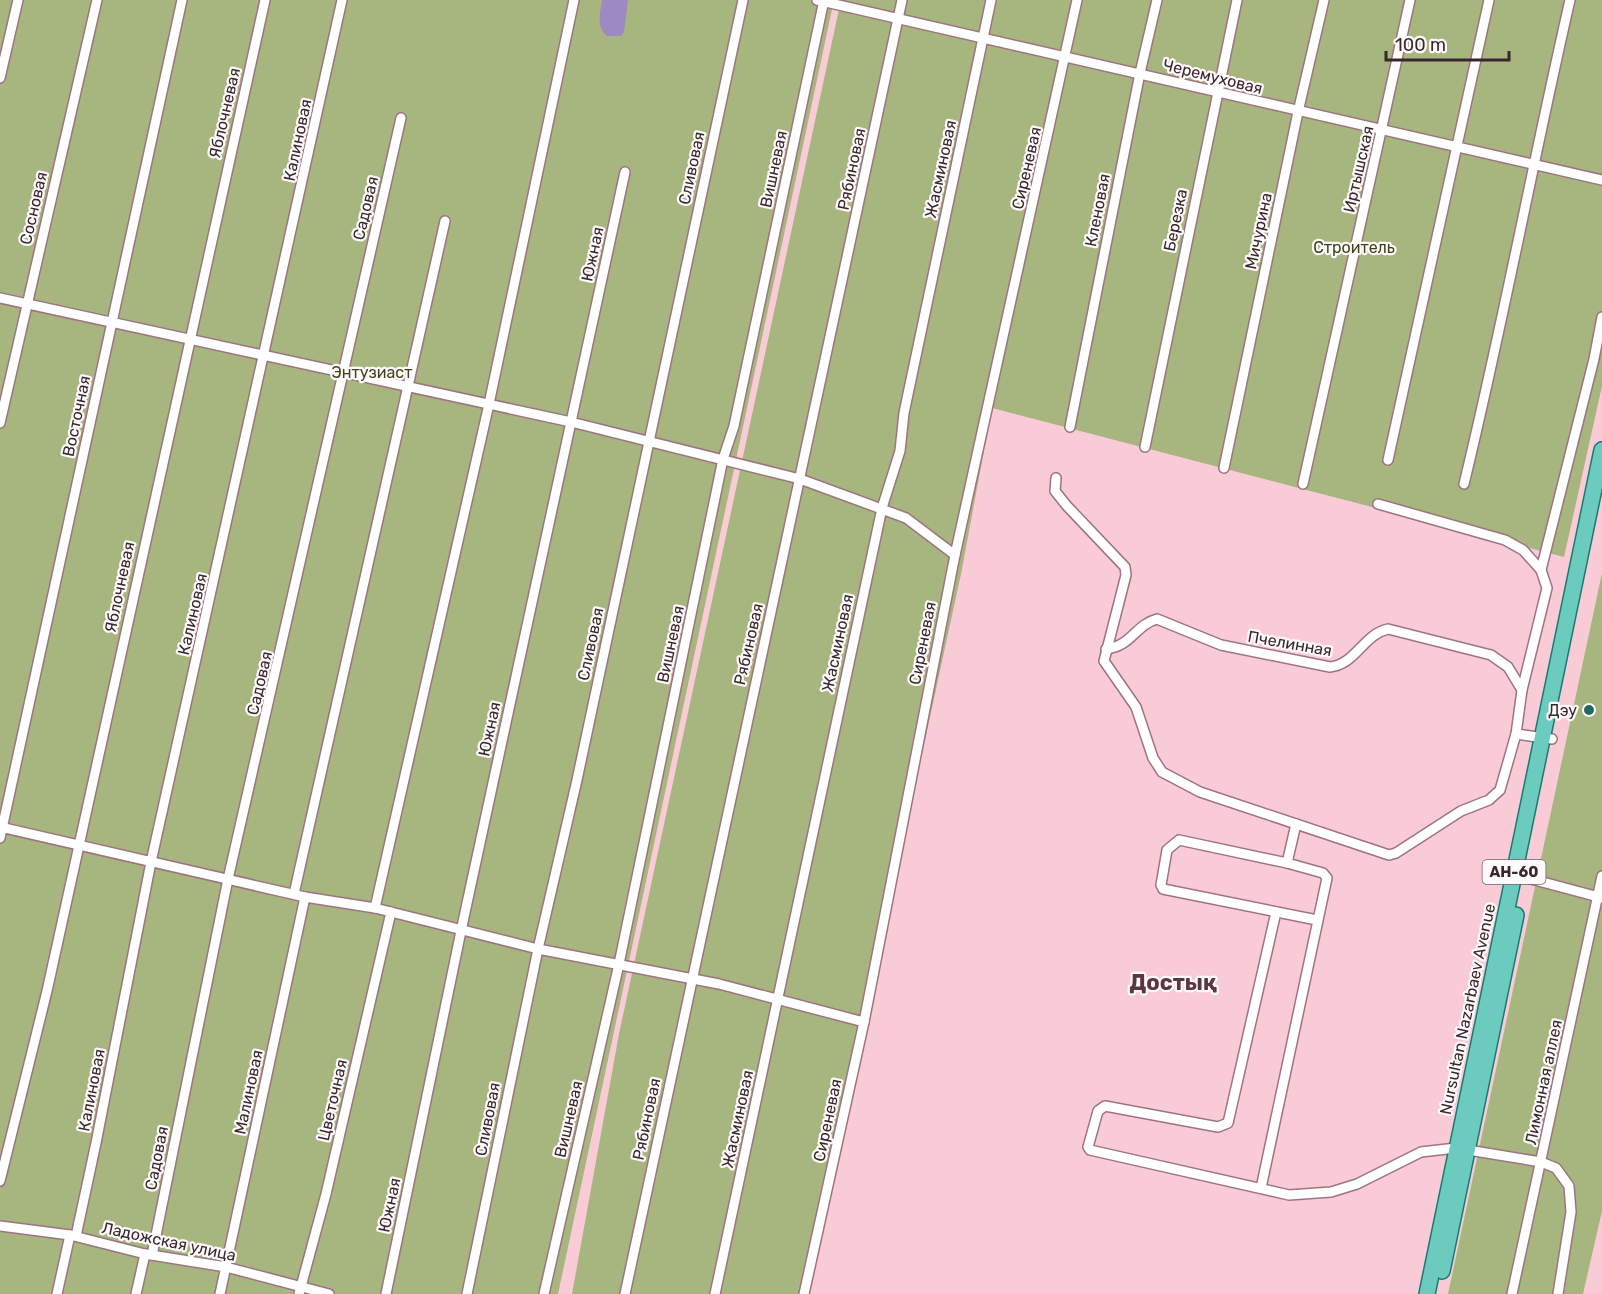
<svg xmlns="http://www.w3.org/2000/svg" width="1602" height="1294" font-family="Rubik,sans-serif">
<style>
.green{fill:#a7b57f}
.water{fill:#9e8ac2}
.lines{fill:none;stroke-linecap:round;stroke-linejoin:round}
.minor-casing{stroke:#9e7480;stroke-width:12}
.primary-casing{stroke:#197b70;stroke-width:18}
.minor{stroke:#fff;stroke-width:9}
.primary{stroke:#6bcbbf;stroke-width:15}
.poi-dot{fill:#23695e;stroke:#fef9fa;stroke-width:2}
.labels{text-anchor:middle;stroke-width:4.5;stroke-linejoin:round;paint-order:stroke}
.shield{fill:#fef9fa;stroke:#73666a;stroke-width:1.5}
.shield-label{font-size:15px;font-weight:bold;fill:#38272c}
.street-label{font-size:16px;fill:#38272c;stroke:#fef9fa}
.park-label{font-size:16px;fill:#3a4417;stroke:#fef9fa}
.poi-label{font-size:16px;fill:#38272c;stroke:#fef9fa;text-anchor:end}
.district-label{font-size:22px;font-weight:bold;fill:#5c3742;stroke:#fef9fa}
</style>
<rect width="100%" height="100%" fill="#f9cbd7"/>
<g class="green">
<path d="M 0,0 L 834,0 L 558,1294 L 0,1294 Z"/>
<path d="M 841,0 L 1602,0 L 1602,386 L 1564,557 L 992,408 L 961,574 L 864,1022 L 839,1111 L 799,1294 L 572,1294 L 619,1034 Z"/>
<path d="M 1602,573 L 1602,1211 L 1583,1294 L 1448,1294 Z"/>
</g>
<path class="water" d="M 602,0 L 628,0 L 624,32 L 621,36 L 607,36 C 596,26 600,14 602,0 Z"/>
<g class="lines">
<g class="minor-casing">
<g id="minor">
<path d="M 817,0 L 1602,180"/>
<path d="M 0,78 L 18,0"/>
<path d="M 0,298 L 571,422 L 800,479 L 906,518 L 955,555"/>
<path d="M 0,423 L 97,0"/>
<path d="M 1070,427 L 1140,73 L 1157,0"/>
<path d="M 1145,447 L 1237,0"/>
<path d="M 1388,460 L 1489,0"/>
<path d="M 1224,468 L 1298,112 L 1324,0"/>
<path d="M 1056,478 L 1055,491 L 1067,506 L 1125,567 L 1126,575 L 1104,661 L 1136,707 L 1153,758 L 1162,772 L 1200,792 L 1389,855 L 1396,853 L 1461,811 L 1489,800 L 1500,790 L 1516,734 L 1522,690 L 1547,588 L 1541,570 L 1594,359 L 1602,317"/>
<path d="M 1303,484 L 1410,0"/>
<path d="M 1464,484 C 1503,324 1533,161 1570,0"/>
<path d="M 1378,504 L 1505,540 L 1523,550 L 1541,570"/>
<path d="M 1106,649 C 1132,646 1135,625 1157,619 L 1221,645 L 1330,667 C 1355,665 1364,634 1388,629 L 1491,655 L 1508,667 L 1522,690"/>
<path d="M 1516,734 L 1552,739"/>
<path d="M 0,827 L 305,897 L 375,908 L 538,949 L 719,984 L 864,1022"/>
<path d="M 0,838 L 182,0"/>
<path d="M 1287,863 L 1296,824"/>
<path d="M 1524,877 L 1602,898"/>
<path d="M 294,894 L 445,221"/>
<path d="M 375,908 L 489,404 L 574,0"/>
<path d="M 1276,912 L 1228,1123 L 1218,1127 L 1105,1106 L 1098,1111 L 1088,1147 L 1090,1150 L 1289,1195 L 1331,1192 L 1357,1184 L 1421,1152 L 1456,1148 L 1541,1162 L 1556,1168 L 1569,1186 L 1571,1212 L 1558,1294"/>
<path d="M 0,1181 L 47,991 L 265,0"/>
<path d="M 1261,1188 L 1327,878 L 1323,873 L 1287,863 L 1179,840 L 1167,850 L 1161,885 L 1163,889 L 1317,920"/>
<path d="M 0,1226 L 70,1235 L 145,1254 L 226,1267 L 329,1294"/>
<path d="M 76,1236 L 96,1143 L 151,862 L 342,0"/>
<path d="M 152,1255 L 228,879 L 401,118"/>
<path d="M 57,1294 L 70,1235"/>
<path d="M 136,1294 L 145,1254"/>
<path d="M 220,1294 L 305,897"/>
<path d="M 299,1294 L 326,1194 L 391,912"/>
<path d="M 386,1294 L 461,931 L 625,172"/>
<path d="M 467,1294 L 538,949 L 577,780 L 743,0"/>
<path d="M 544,1294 L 619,964 L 723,459 L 734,426 L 824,0"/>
<path d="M 625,1294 L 902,0"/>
<path d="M 715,1294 L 882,508 L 900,451 L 904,413 L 991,0"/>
<path d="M 804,1294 L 864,1022 L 955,555 L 1077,0"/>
<path d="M 1512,1294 L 1602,876"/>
</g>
</g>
<g class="primary-casing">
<g id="primary">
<path d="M 1442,1271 L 1516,915"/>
<path d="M 1427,1294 L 1602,450"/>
</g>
</g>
<use href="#minor" class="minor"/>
<use href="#primary" class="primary"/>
</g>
<circle class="poi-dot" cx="1589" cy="710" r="6"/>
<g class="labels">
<rect class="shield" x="1482.5" y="860" width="63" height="24" rx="4.5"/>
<g class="shield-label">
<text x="1514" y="877">АН-60</text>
</g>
<g class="street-label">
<text transform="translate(1213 76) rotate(14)" y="6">Черемуховая</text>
<text transform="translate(224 113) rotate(-77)" y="6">Яблочневая</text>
<text transform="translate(297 140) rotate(-78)" y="6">Калиновая</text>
<text transform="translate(691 168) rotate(-78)" y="6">Сливовая</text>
<text transform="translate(1026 168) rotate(-77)" y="6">Сиреневая</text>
<text transform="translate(773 169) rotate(-78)" y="6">Вишневая</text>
<text transform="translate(851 169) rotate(-78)" y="6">Рябиновая</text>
<text transform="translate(940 169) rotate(-78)" y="6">Жасминовая</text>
<text transform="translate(1358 169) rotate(-77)" y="6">Иртышская</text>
<text transform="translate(33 208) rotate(-77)" y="6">Сосновая</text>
<text transform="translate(365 208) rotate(-77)" y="6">Садовая</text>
<text transform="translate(1097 210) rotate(-79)" y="6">Кленовая</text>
<text transform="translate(1175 220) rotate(-78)" y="6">Березка</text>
<text transform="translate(1258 231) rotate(-78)" y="6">Мичурина</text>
<text transform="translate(592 254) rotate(-78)" y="6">Южная</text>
<text transform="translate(76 416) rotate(-78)" y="6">Восточная</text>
<text transform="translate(119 587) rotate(-78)" y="6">Яблочневая</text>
<text transform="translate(192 614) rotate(-77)" y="6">Калиновая</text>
<text transform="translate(837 643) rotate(-78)" y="6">Жасминовая</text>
<text transform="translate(922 643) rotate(-79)" y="6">Сиреневая</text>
<text transform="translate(1290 643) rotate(10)" y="6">Пчелинная</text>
<text transform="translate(590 644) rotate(-78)" y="6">Сливовая</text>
<text transform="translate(670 644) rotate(-78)" y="6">Вишневая</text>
<text transform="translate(748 644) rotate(-77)" y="6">Рябиновая</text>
<text transform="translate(259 683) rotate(-77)" y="6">Садовая</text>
<text transform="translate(489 729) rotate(-78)" y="6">Южная</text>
<text transform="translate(1467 1009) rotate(-78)" y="6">Nursultan Nazarbaev Avenue</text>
<text transform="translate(1543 1082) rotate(-78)" y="6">Лимонная аллея</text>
<text transform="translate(91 1090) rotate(-79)" y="6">Калиновая</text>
<text transform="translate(248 1092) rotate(-78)" y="6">Малиновая</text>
<text transform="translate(332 1100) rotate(-77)" y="6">Цветочная</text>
<text transform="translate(487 1119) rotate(-79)" y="6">Сливовая</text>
<text transform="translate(568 1119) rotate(-77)" y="6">Вишневая</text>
<text transform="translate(646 1119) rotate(-78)" y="6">Рябиновая</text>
<text transform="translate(737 1119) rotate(-78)" y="6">Жасминовая</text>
<text transform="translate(827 1120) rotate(-78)" y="6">Сиреневая</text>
<text transform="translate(156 1158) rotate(-79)" y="6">Садовая</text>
<text transform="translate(389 1205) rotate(-78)" y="6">Южная</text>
<text transform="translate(169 1241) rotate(12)" y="6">Ладожская улица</text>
</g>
<g class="park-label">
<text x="1354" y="253">Строитель</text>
<text x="372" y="378">Энтузиаст</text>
</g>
<g class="poi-label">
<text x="1577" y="716">Дэу</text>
</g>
<g class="district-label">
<text x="1173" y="990">Достық</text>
</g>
</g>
<path d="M1386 51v9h123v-9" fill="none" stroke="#38272c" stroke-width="3"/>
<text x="1395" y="51" font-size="18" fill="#38272c" stroke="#fef9fa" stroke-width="4.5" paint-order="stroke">100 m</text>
</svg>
